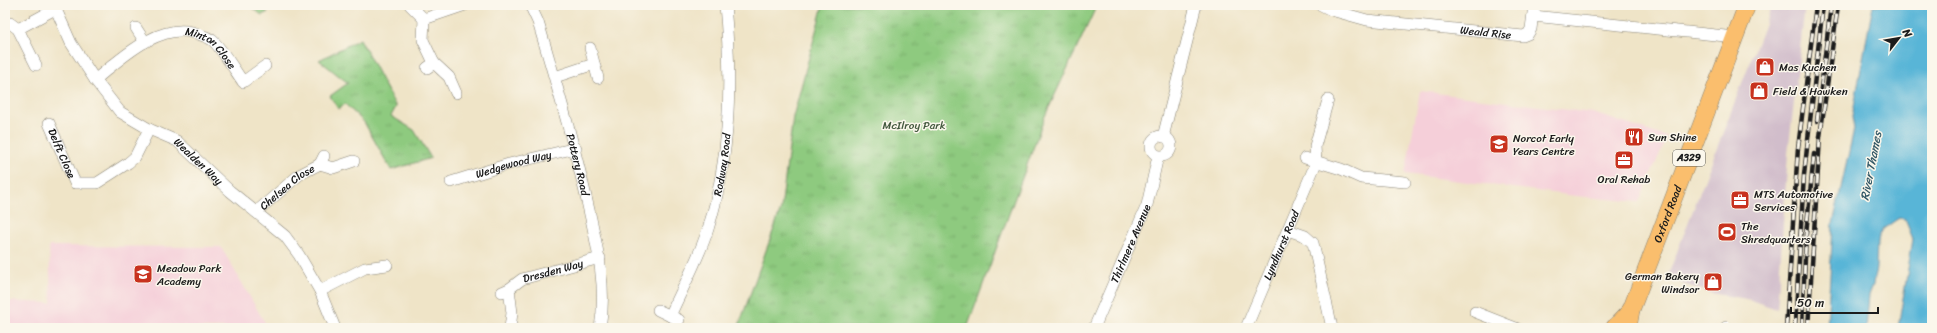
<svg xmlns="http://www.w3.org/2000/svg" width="1937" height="333" font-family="Sriracha,sans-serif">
	<defs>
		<pattern id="park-tufts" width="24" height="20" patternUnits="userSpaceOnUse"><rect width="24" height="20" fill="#8eca7f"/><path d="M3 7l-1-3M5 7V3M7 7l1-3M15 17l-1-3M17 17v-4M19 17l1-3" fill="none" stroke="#7aad6d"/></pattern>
	</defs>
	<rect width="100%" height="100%" fill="#fbf7ec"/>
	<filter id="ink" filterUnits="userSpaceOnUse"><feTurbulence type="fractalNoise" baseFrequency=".025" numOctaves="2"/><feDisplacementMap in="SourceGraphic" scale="8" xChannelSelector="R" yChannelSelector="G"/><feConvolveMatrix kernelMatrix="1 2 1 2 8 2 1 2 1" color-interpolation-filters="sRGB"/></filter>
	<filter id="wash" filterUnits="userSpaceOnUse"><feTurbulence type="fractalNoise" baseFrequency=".012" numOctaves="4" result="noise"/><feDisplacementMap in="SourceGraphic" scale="16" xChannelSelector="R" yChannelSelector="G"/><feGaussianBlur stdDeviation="0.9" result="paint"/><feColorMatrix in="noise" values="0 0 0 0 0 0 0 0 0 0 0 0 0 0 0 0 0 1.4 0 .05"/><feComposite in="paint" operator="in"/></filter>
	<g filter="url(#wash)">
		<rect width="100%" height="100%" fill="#efe4c7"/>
		<g fill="#f5cfd9">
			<path d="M1420,91L1593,113L1667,137L1639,202L1576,196L1405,174Z"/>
			<path d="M49,246L221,247L268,328H5V301L51,303Z"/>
		</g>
		<path fill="#d1bdcb" d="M1772,5H1805L1788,154L1777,309L1747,299L1710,293L1667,278Z"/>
		<g fill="url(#park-tufts)" stroke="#55734e">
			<path d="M248,5H261L268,12L262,15Z"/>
			<path d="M823,5H1097L1045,116L967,328H738L781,209L793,117Z"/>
			<path d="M360,39L396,107L391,116L414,130L431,158L391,170L364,122L345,104L338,109L330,96L348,83L319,60Z"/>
		</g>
		<path fill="#59b5d7" stroke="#3a687a" d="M1873,5H1932V328H1898L1913,239L1905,219L1899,218L1883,229L1877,241L1876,267L1873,285L1869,295L1866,328H1827L1833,224L1854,129L1852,117Z"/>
	</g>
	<g filter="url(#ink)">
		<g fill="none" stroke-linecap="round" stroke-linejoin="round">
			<defs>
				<g id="minor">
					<path id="s1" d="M54,5L71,43L95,80L120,112L149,129L177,141L230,191L285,236L299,255L320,291L335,328"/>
					<path d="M410,5L424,19"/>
					<path id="s2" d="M530,5L538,22C557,85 575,146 589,210C598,249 607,289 600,328"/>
					<path id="s3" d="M1321,5L1331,10L1367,20L1523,36L1528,34L1531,29L1534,5"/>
					<path d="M1533,16L1735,37"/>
					<path d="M5,25L10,23L18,29L36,65"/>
					<path d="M136,28L145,42"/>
					<path d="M18,29L55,9"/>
					<path d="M590,48L598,78"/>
					<path d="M434,63L423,40L424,19L465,5"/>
					<path d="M427,68L434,63L449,77L456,93"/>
					<path d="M555,77L594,64"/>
					<path id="s4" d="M95,80C122,57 164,18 201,35C204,36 209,38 212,40C220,46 236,72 243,82L265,66"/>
					<path id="s5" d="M49,123L75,183H97L128,163L135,157L149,129"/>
					<circle cx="1161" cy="146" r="10"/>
					<path d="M1163,137L1196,5"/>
					<path d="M324,156L320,164L333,168L354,161"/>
					<path d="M1305,158L1341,169L1361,178L1405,182"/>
					<path id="s6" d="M451,182L509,164L576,148"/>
					<path id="s7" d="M256,212L299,175L320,164"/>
					<path d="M1288,230L1305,236L1313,243L1332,328"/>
					<path d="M509,289L512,313L510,328"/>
					<path d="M320,291L365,268L387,265"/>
					<path id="s8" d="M502,292L509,289L522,279L600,258"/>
					<path d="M658,310L679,320"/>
					<path d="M1475,312L1516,328"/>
					<path id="s9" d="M670,316C683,287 699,258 708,229C731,156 732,80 725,5"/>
					<path id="s10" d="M1094,328L1147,205L1158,156"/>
					<path id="s11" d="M1246,328L1316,163L1315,146L1328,100"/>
					<path d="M1726,328V327"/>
				</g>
				<g id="primary">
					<path d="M1614,328L1631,310"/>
					<path id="s12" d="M1628,328L1631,310L1747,5"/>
				</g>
			</defs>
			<use href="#minor" stroke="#868072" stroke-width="12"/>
			<use href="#primary" stroke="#868072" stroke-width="18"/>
			<use href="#minor" stroke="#fff" stroke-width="11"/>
			<use href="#primary" stroke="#fabe6d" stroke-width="17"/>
			<defs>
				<g id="rail">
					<path d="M1817,121L1831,5"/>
					<path d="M1786,328L1798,148L1816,5"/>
					<path d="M1795,328L1804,175L1823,5"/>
					<path d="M1802,328L1806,234L1814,154"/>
					<path d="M1808,328L1820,137L1838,5"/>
				</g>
			</defs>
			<use href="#rail" stroke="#1c1c1c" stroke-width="4.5"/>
			<use href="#rail" stroke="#fbf7ec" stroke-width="3" stroke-dasharray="9" stroke-linecap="butt"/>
		</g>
	</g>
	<defs>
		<symbol id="shop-square" viewBox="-11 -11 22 22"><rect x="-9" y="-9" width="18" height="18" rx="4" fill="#c8321e" stroke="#fbf7ec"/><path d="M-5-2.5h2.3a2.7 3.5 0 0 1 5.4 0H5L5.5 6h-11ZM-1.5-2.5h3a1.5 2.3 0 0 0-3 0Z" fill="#fff"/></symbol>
		<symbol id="restaurant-square" viewBox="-11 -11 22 22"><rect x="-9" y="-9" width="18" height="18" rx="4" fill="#c8321e" stroke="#fbf7ec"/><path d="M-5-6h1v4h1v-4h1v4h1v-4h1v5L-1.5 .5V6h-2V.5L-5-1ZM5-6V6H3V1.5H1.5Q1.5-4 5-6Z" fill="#fff"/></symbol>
		<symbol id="school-square" viewBox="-11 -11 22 22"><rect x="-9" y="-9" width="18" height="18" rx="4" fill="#c8321e" stroke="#fbf7ec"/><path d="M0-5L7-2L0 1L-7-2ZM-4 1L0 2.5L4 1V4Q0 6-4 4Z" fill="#fff"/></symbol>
		<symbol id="office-square" viewBox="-11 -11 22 22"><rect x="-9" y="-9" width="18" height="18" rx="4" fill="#c8321e" stroke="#fbf7ec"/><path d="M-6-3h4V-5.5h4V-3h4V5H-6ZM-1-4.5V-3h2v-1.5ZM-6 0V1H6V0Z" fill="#fff"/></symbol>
		<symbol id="stadium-square" viewBox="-11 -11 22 22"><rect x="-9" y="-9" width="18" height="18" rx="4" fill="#c8321e" stroke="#fbf7ec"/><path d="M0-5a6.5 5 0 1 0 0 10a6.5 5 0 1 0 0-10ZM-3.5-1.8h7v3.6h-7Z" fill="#fff"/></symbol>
	</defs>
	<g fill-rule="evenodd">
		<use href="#shop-square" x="1754" y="56" width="22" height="22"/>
		<use href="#shop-square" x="1748" y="80" width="22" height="22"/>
		<use href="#restaurant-square" x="1623" y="126" width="22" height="22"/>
		<use href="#school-square" x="1488" y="133" width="22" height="22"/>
		<use href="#office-square" x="1613" y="149" width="22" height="22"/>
		<use href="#office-square" x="1729" y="189" width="22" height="22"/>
		<use href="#stadium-square" x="1716" y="221" width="22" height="22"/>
		<use href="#school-square" x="132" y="263" width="22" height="22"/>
		<use href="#shop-square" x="1702" y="271" width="22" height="22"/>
	</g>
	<g text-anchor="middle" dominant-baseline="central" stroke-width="3" stroke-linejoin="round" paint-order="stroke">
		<rect fill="#fbf7ec" stroke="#5f5e5a" stroke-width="1" x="1673" y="150" width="32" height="16" rx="3"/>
		<g font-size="10" font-weight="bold" fill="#1c1c1c">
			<text x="1689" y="158">A329</text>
		</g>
		<g font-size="11" fill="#1c1c1c" stroke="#fbf7ec">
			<text stroke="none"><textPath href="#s3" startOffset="168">Weald Rise</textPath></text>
			<text stroke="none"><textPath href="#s4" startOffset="137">Minton Close</textPath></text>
			<text stroke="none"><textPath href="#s5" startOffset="33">Delft Close</textPath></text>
			<text stroke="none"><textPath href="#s1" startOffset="220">Wealden Way</textPath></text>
			<text stroke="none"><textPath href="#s6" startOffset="65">Wedgewood Way</textPath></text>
			<text stroke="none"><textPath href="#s2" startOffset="167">Pottery Road</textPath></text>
			<text stroke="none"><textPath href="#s9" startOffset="161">Rodway Road</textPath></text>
			<text stroke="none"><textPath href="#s7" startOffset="40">Chelsea Close</textPath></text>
			<text stroke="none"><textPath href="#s12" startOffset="121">Oxford Road</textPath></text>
			<text stroke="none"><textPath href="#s10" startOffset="92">Thirlmere Avenue</textPath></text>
			<text stroke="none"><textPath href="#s11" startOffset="90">Lyndhurst Road</textPath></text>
			<text stroke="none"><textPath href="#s8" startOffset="56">Dresden Way</textPath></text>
		</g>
		<g font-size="11" fill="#1c1c1c" stroke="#fbf7ec" text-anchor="start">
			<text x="1779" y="67">Mas Kuchen</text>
			<text x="1773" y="91">Field &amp; Hawken</text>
			<text x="1648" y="137">Sun Shine</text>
			<text x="1513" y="138">Norcot Early<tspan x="1513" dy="13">Years Centre</tspan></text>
			<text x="1624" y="179" text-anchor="middle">Oral Rehab</text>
			<text x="1754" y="194">MTS Automotive<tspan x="1754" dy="13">Services</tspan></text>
			<text x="1741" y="226">The<tspan x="1741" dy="13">Shredquarters</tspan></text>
			<text x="157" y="268">Meadow Park<tspan x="157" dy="13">Academy</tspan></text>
			<text x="1699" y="276" text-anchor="end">German Bakery<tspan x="1699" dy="13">Windsor</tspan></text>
		</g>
		<g font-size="11" fill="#44593f" stroke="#fbf7ec">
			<text x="914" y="125">McIlroy Park</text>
		</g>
		<g font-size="12" font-style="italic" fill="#345967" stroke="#fbf7ec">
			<text transform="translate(1871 166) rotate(-79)">River Thames</text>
		</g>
	</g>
	<rect width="1937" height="333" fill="none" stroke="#fbf7ec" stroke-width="20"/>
	<g transform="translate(1899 38) rotate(59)" stroke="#fbf7ec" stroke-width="3" paint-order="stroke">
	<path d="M0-3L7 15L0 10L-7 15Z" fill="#1c1c1c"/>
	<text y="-6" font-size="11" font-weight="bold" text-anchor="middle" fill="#1c1c1c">N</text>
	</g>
	<path d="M1791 307v6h87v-6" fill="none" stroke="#1c1c1c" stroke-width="2"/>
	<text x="1797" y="307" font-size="12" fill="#1c1c1c" stroke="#fbf7ec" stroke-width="3" paint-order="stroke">50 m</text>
</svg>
